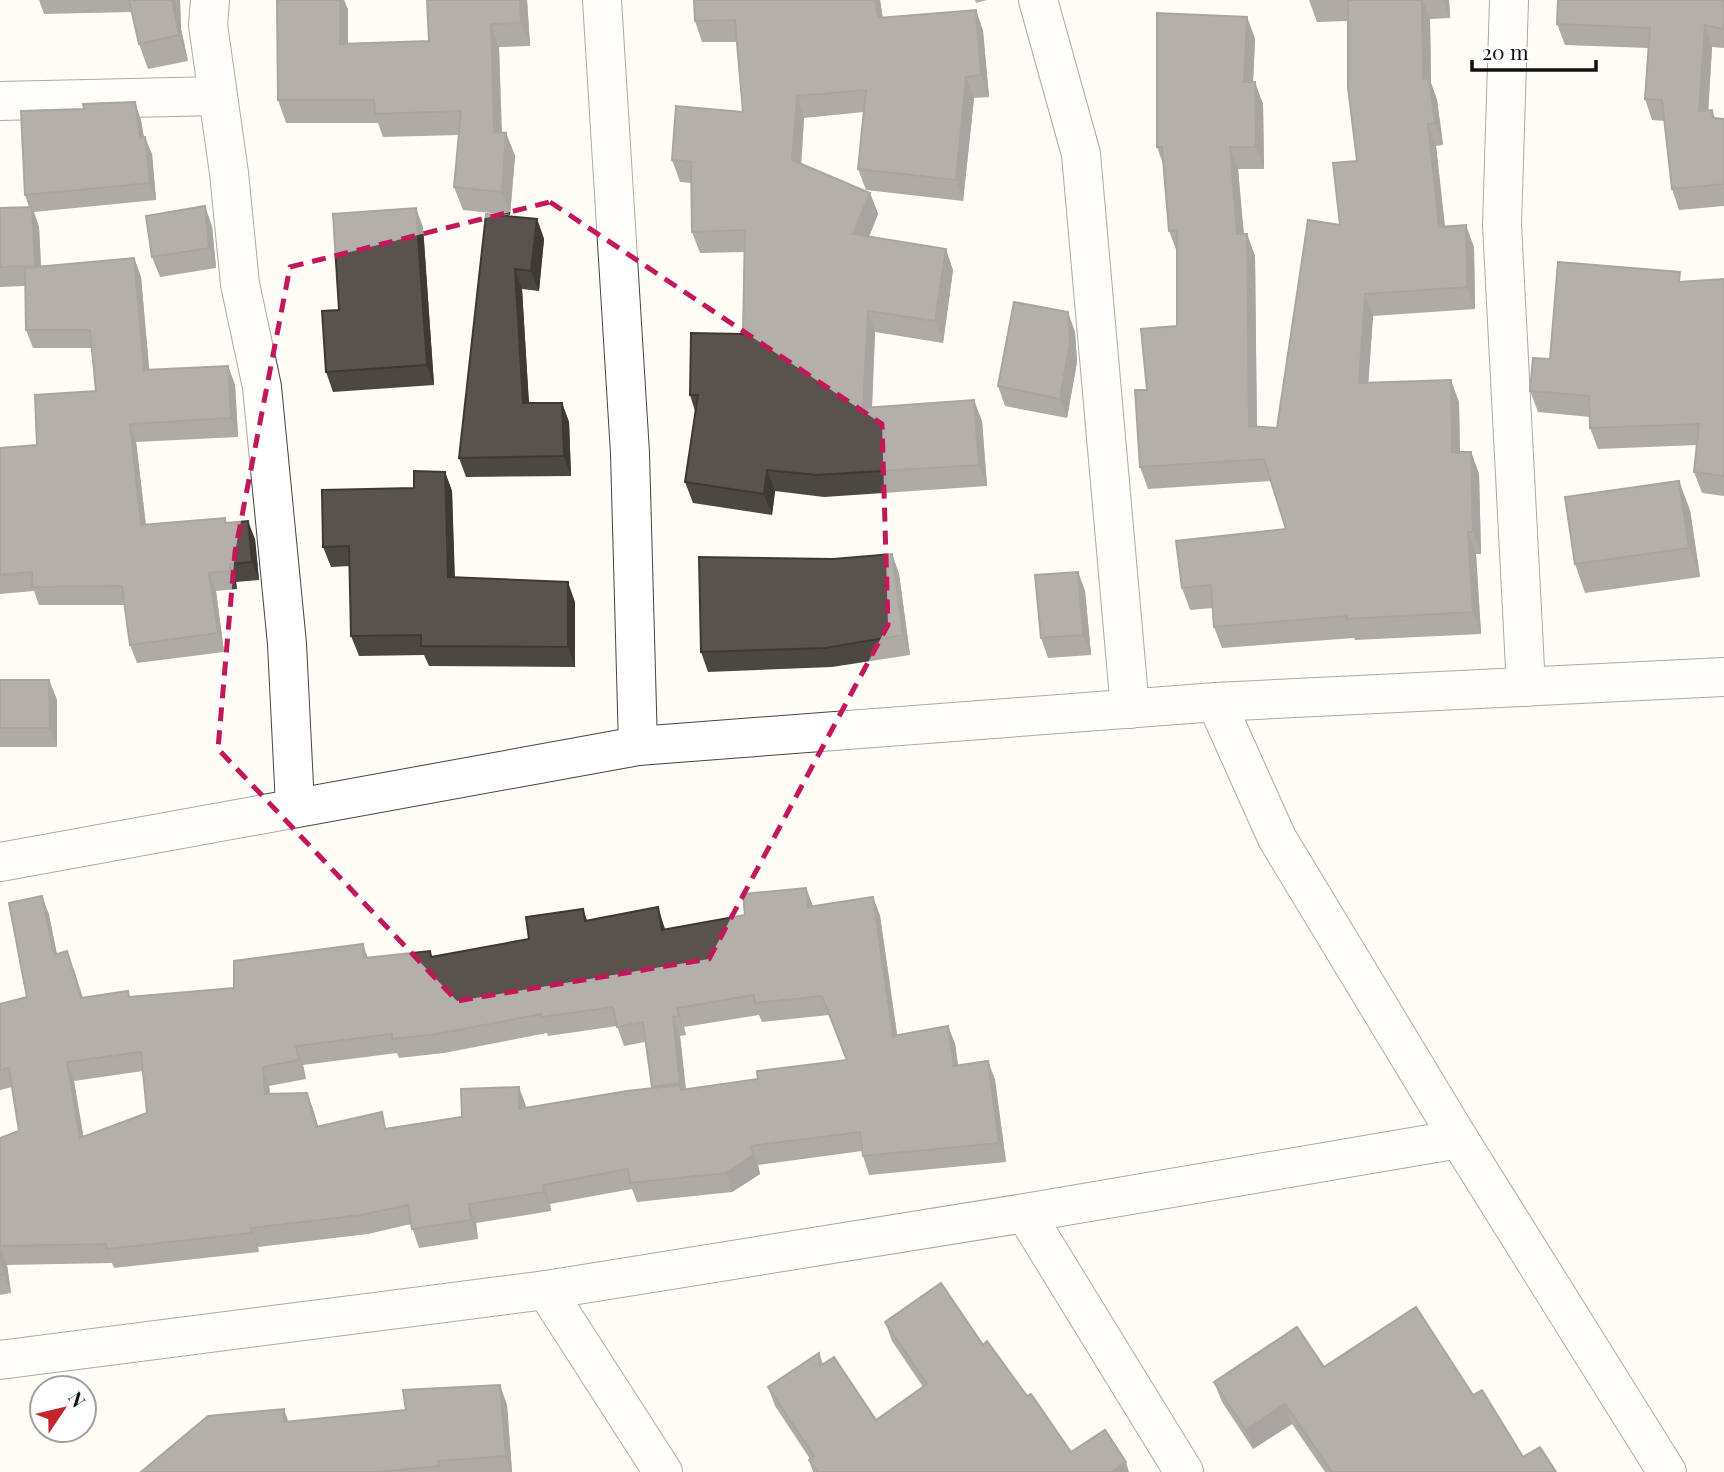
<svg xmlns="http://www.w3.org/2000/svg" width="1724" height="1472" font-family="'Playfair Display',serif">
	<rect width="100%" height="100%" fill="#fffdf5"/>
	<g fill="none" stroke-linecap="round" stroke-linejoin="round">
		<defs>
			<g id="minor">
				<path d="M210,0L208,25L229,173L240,284L262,387L287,644L295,806"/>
				<path d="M602,0L630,453L638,746"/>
				<path d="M1038,0L1081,154L1130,709"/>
				<path d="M1509,0L1502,225L1526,687"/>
				<path d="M0,101L217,96"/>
				<path d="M1216,702L1277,838L1459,1139L1667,1472"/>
				<path d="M0,862L638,746L1216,702L1724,677"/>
				<path d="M1025,1213L1184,1472"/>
				<path d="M546,1290L663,1472"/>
				<path d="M0,1360L546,1290L1025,1213L1459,1139"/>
			</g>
		</defs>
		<use href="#minor" stroke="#444" stroke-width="40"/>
		<use href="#minor" stroke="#fff" stroke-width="38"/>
	</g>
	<g fill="#4d4742" fill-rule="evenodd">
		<path d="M39,0H180L181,29L188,61L148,69L139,44L132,12L44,14Z"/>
		<path d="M277,0H344L348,10V44L429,41L427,0H527L530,46L499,47L502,132L506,133L515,156L510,215L463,210L454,187L459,135L383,137L378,123H286L278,100Z"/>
		<path d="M694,0H880L883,18L976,10L983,31L989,97L974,98L963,201L866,190L858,169L864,112L804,118L801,164L870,193L878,214L869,237L953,270L943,343L875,332L872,407L982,421L987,486L824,497L775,491L772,515L693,503L685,482L695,411L690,395L743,334L744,252L700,253L692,232L691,183L680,182L672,160L743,112L737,42H702L695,21Z"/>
		<path d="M975,0H987L976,3Z"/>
		<path d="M1309,0H1449L1450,18L1430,19L1431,83L1437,100L1443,145L1436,146L1445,226L1474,247L1475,309L1373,316L1368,382L1459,402L1460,452H1471L1479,474L1481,554H1476L1481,634L1355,640L1354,638L1222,648L1214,627L1213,608L1190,610L1182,588L1286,529L1271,481L1148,489L1140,467L1147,390L1177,326V252L1169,231L1163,164L1157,147L1247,17L1255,39L1253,82L1263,104L1264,169H1238L1244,234H1247L1255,256L1257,427L1277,428L1340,225L1357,161L1348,21L1317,22Z"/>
		<path d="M1724,0V48L1712,47L1708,110H1712L1715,118L1724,119V206L1679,210L1672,189L1665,121L1652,120L1645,99L1648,48L1565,45L1557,24Z"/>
		<path d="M141,120L144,137L152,154L156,200L34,212L39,227L41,267L134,258L141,277L149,370L228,366L235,385L238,437L136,442L146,525L225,518L227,523L255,539L259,580L236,582L237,589L216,591L224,652L137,663L130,645L125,605H39L34,591L0,594V448L37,445L96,391L92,348H33L26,330L25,286L0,287V208L29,207L25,195Z"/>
		<path d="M486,214L537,219L544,239L539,291L522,289L529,403H562L569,422L571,476L466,477L459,458Z"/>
		<path d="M212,226L216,268L160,277L152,257Z"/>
		<path d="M423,227L434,385L333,392L326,372Z"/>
		<path d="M1724,279V496L1702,493L1694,472L1697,445L1598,449L1590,428V417L1538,412L1530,391L1550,359L1684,281Z"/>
		<path d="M1075,332L1077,362L1067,418L1005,406L998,386Z"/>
		<path d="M445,472L452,491L455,578L575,602V667L429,666L424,655L359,656L351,636L350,566L331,567L323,547L414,488Z"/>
		<path d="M1690,510L1700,577L1585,593L1575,564Z"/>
		<path d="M892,554L899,574L910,655L832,667L708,672L701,652L833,559Z"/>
		<path d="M1078,572L1085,591L1091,655L1048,658L1041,638Z"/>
		<path d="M0,680H49L57,700V747H0Z"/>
		<path d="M806,888L813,906L873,897L880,916L897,1035L948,1026L955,1044L958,1065L988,1061L995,1080L1006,1162L869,1175L863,1156L862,1151L758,1165L760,1174L732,1192L637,1202L632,1189L550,1204L551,1211L476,1223L478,1239L419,1248L411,1224L368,1234L258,1247L259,1252L114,1268L112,1263L7,1265L11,1293L0,1295V1138L19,1131L12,1087L0,1090V1004L27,997L42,896L49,915L57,955L74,970L83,998L130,997L234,988L363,944L368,958L430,951L432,957L529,939L583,909L587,920L664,926L665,929L745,915ZM759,1015L762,1022L829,1015L846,1060L758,1079L686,1089L680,1036L686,1035L684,1027ZM617,1026L624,1046L645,1042L652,1088L526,1108V1106L388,1128L318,1126L314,1112L307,1093H270L269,1086L306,1079L303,1065L397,1053L399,1058L444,1053L547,1033L548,1036ZM143,1071L147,1113L83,1137L74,1081Z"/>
		<path d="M885,1322L983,1345L1027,1396L1071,1452L1129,1472H813L809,1460L810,1459L775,1406L768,1387L819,1353L823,1364L876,1420L923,1387L892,1341Z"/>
		<path d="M1324,1367L1473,1395L1523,1457L1556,1472H1325L1292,1424L1253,1449L1222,1402L1214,1382Z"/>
		<path d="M507,1405L512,1472H141L288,1421Z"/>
	</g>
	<g fill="#3f3936">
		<path d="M172,0H180L181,29L188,61L179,35Z"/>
		<path d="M340,0H344L348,10V67L340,44Z"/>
		<path d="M520,0H527L530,46L521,23Z"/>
		<path d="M875,0H880L885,39L878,18Z"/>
		<path d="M1422,0H1423L1430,19L1431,83L1437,100L1443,145L1435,123L1423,79Z"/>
		<path d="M1443,0H1449L1450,18Z"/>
		<path d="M976,10L983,31L989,97L981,75Z"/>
		<path d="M1247,17L1255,39L1252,104L1244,82Z"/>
		<path d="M491,24L499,47L502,155L494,132Z"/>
		<path d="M1705,25L1712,47L1707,132L1699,111Z"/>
		<path d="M966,77L974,98L963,201L956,180Z"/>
		<path d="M1255,82L1263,104L1264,169L1256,147Z"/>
		<path d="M797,96L804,118L800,181L792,160Z"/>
		<path d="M135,102L141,120L146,155L140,138Z"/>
		<path d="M1428,124L1436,146L1447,248L1439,227Z"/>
		<path d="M506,133L515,156L510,215L502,192Z"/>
		<path d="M145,137L152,154L156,200L150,183Z"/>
		<path d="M1230,147L1238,169L1245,256L1237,234Z"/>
		<path d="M870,193L878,214L861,256L853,234Z"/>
		<path d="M205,206L212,226L216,268L209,248Z"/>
		<path d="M32,207L39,227L42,285L35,266Z"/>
		<path d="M416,208L423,227L434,385L427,365Z"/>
		<path d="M537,219L544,239L539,291L531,271Z"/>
		<path d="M1466,225L1474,247L1475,309L1467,287Z"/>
		<path d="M1247,234L1255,256L1257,448L1249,426Z"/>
		<path d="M946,249L953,270L943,343L935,321Z"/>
		<path d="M134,258L141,277L151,389L144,370Z"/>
		<path d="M515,269L522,289L530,423L523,403Z"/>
		<path d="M1365,294L1373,316L1367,404L1359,383Z"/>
		<path d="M868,311L875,332L871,429L863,408Z"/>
		<path d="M1068,312L1075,332L1077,362L1067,418L1060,399Z"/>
		<path d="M228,366L235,385L238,437L231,418Z"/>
		<path d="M1451,380L1459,402L1460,474L1452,452Z"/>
		<path d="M974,400L982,421L987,486L979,465Z"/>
		<path d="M562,403L569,422L571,476L564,456Z"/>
		<path d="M130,424L136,442L148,544L141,525Z"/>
		<path d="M1471,452L1479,474L1481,554L1473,532Z"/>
		<path d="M767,470L775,491L772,515L764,494Z"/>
		<path d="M445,472L452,491L455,597L448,577Z"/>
		<path d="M1679,481L1690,510L1700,577L1689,548Z"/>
		<path d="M248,521L255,539L259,580L252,562Z"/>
		<path d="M1468,532L1476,554L1481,634L1473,612Z"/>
		<path d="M892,554L899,574L910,655L903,635Z"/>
		<path d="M230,564L236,582L237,589L230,571Z"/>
		<path d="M1078,572L1085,591L1091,655L1083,635Z"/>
		<path d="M209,573L216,591L224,652L218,633Z"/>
		<path d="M568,582L575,602V667L568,647Z"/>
		<path d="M49,680L57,700V747L50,728Z"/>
		<path d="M806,888L813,907H808Z"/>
		<path d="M42,896L49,915L61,974L54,955Z"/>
		<path d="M873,897L880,916L900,1055L893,1036Z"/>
		<path d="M658,907L664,926L669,949L662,930Z"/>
		<path d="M67,951L74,970L88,1017L81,998Z"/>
		<path d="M677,1008L684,1027L686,1035L679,1016Z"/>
		<path d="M673,1017L680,1036L687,1102L680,1083Z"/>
		<path d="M948,1026L955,1044L961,1085L954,1066Z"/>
		<path d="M296,1046L303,1065L306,1079L299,1060Z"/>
		<path d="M988,1061L995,1080L1006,1162L999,1143Z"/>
		<path d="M67,1062L74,1081L87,1157L80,1138Z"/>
		<path d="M263,1067L269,1086L272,1113L265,1094Z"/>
		<path d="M519,1087L526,1106V1128L519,1109Z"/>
		<path d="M307,1093L314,1112L323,1146L316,1127Z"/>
		<path d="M751,1146L758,1165L760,1174L732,1192L726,1173Z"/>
		<path d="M543,1185L550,1204L551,1211L544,1192Z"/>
		<path d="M469,1204L476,1223L478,1239L471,1220Z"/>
		<path d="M251,1228L258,1247L259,1252L252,1233Z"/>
		<path d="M0,1247L7,1265L11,1293L4,1274Z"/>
		<path d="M500,1385L507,1405L512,1472H511L506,1456Z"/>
		<path d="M1285,1404L1292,1424L1253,1449L1246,1430Z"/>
		<path d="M284,1409L291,1429L284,1422Z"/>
		<path d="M1126,1462L1129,1472H1111Z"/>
	</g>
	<g fill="#5a524d" stroke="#3f3936" stroke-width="2" fill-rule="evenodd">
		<path d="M129,0H172L179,35L139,44Z"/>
		<path d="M277,0H340V44L429,41L427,0H520L521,23L491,24L494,132L506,133L502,192L454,187L461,111L375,114L374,100H278Z"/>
		<path d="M694,0H875L878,18L976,10L981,75L966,77L956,180L858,169L866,90L797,96L792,160L870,193L853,234L946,249L935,321L868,311L863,408L974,400L979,465L817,475L767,470L764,494L685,482L698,395H690L691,333L743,334L745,230L692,232L691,162L672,160L676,106L743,112L735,20L695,21Z"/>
		<path d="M1348,0H1422L1423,79L1429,78L1435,123L1428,124L1439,227L1466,225L1467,287L1365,294L1359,383L1451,380L1452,452H1471L1473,532H1468L1473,612L1347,619V616L1214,627L1211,585L1182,588L1176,541L1286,529L1264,459L1140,467L1135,390H1147L1141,329L1177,326V230L1169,231L1162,147H1157V13L1247,17L1244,82H1255L1256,147H1230L1237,234H1247L1249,426L1277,428L1308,220L1340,225L1333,163L1357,161L1348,87Z"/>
		<path d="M1558,0H1724V29L1705,25L1699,111L1712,110L1713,118L1724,119V184L1672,189L1662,100L1645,99L1650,28L1557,24Z"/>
		<path d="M135,102L140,138L145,137L150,183L25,195L21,111L84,109L83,104Z"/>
		<path d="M205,206L209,248L152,257L146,216Z"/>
		<path d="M32,207L35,266L0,267V208Z"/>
		<path d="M416,208L427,365L326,372L322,311L339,310L333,214Z"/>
		<path d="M486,214L537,219L531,271L515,269L523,403H562L564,456L459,458Z"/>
		<path d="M134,258L144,370L228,366L231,418L130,424L141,525L225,518V523L248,521L252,562L230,564V571L209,573L218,633L130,645L122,586L32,587V572L0,575V448L37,445L35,395L96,391L90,330H26L25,268Z"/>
		<path d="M1558,262L1680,272L1679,282L1724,279V476L1694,472L1699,424L1590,428L1589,396L1530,391L1533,358L1550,359Z"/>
		<path d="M1014,302L1068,312L1070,342L1060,399L998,386Z"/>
		<path d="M414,471L445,472L448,577L568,582V647L421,646V635L351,636L349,546L323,547L322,490L414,488Z"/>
		<path d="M1679,481L1689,548L1575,564L1565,497Z"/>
		<path d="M892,554L903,635L825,648L701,652L699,557L833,559Z"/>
		<path d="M1078,572L1083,635L1041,638L1035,575Z"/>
		<path d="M0,680H49L50,728H0Z"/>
		<path d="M806,888L808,907L873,897L893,1036L948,1026L954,1066L988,1061L999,1143L863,1156L860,1132L751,1146L753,1155L726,1173L630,1183L628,1169L543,1185L544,1192L469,1204L471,1220L412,1229L408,1205L361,1215L251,1228L252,1233L107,1249L106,1244L0,1246V1138L19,1131L9,1068L0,1070V1004L27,997L9,903L42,896L54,955L67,951L81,998L128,991L129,997L234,988V961L363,944L364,958L430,951L431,957L529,939L526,917L583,909L585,921L658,907L662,930L745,915L743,894ZM754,995L755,1003L822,996L847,1060L757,1071L758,1079L681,1090L680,1085L627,1091L519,1109V1087L461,1089L462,1117L385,1129L382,1112L316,1127L307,1093L265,1094L263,1067L299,1060L296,1046L392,1034V1039L437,1034L541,1014V1017L613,1007L617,1027L643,1022L652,1087L680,1083L673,1017L679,1016L677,1008ZM141,1052L147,1113L80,1138L67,1062Z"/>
		<path d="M0,1248L4,1274L0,1275Z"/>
		<path d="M941,1283L983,1345L987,1341L1027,1396L1031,1394L1071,1452L1105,1430L1126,1462L1111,1472H818L809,1460L814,1456L768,1387L819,1353L820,1366L834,1357L876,1420L927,1384L885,1322Z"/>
		<path d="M1416,1307L1473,1395L1482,1390L1523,1457L1540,1447L1556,1472H1332L1285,1404L1246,1430L1214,1382L1297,1327L1324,1367Z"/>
		<path d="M500,1385L506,1456L438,1461L439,1466L377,1472H141L208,1416L284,1409V1422L406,1410L403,1390Z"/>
	</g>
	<path d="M0 0H1724V1472H0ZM550,202L882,424L888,625L709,959L457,1001L218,749L235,552L290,267Z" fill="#fffdf5" fill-opacity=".55" fill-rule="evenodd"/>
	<path fill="none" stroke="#c2185b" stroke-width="5" stroke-dasharray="14 9" stroke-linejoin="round" d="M550,202L882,424L888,625L709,959L457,1001L218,749L235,552L290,267Z"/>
	<g transform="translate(63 1409) rotate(55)"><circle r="33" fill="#ffffff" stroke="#a0a0a0" stroke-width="2"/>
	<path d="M0-5L12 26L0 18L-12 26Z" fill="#c4262e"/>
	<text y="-10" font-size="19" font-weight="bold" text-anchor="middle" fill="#111111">N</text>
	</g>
	<path d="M1472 60v10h124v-10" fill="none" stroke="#111111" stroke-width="3.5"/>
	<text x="1482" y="60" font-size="21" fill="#111111" stroke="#ffffff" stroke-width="5" paint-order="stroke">20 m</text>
</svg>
